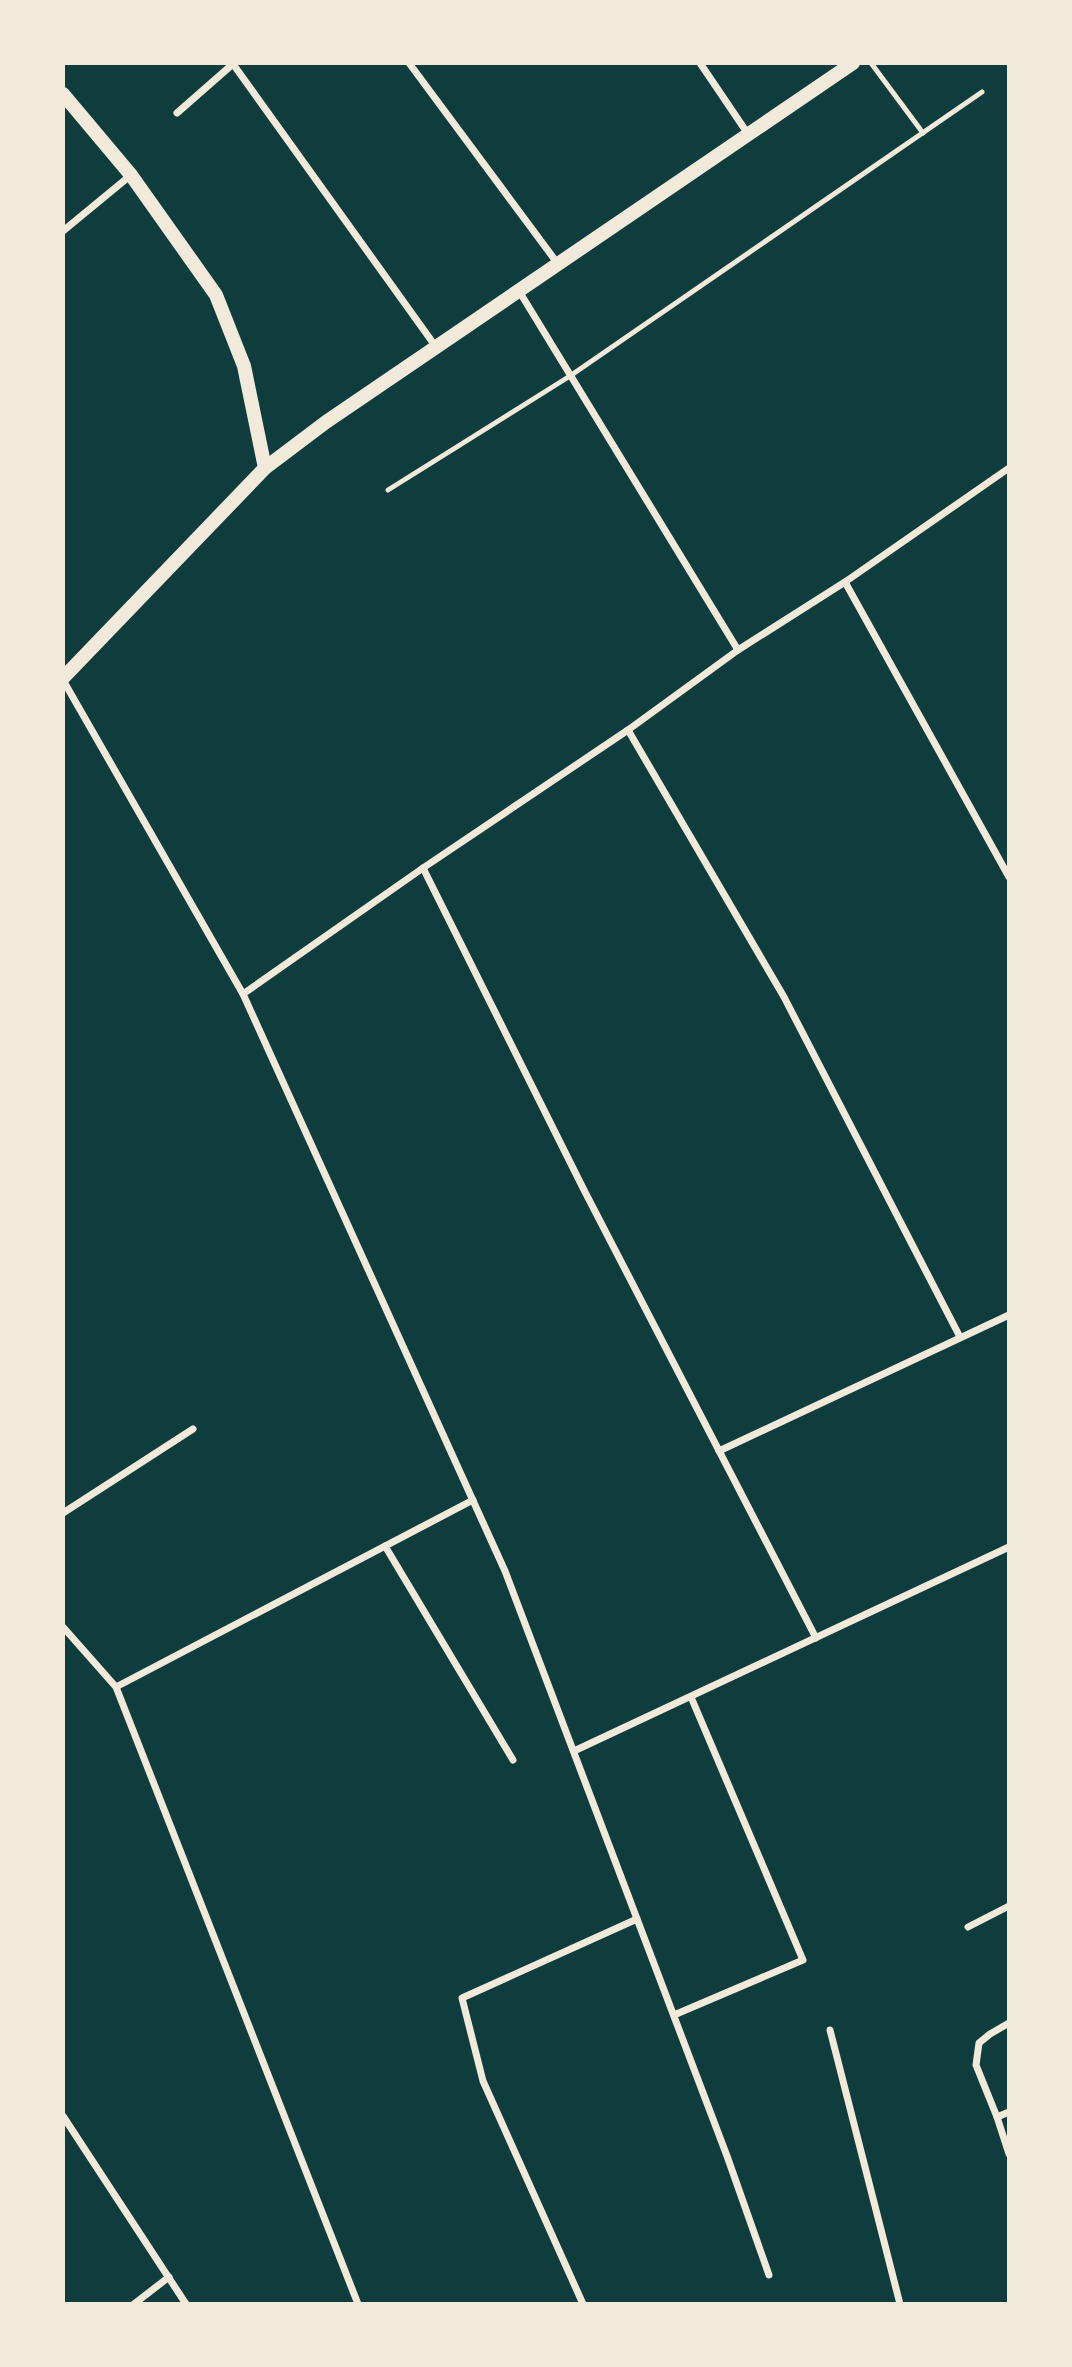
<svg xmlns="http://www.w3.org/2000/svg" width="1072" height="2367" font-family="'Varela Round',sans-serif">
	<rect width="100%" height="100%" fill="#0f3d3e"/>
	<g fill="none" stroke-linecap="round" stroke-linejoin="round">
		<g stroke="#f1e9da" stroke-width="5">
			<path d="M871,63L923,133"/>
			<path d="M388,490L570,376L982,92"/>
		</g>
		<g stroke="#f1e9da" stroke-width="7">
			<path d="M409,63L558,264"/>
			<path d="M700,63L748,134"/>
			<path d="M233,64L436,347"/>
			<path d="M177,113L234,63"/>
			<path d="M63,231L131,175"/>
			<path d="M519,291L738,650"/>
			<path d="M845,582L1009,877"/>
			<path d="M63,680L243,994L505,1571L727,2156L769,2275"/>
			<path d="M628,730L784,997L960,1337"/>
			<path d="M423,868L584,1190L816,1638"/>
			<path d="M243,994L423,868L628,730L738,650L845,582L1009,468"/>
			<path d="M719,1451L1009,1315"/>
			<path d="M63,1513L193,1429"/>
			<path d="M385,1546L513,1760"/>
			<path d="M63,1627L116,1687L358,2304"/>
			<path d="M116,1687L473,1500"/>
			<path d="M574,1751L1009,1547"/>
			<path d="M968,1927L1009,1906"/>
			<path d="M674,2015L803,1960L691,1697"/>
			<path d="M1009,2023L990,2034L979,2043L976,2065L997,2117L1009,2154"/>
			<path d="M830,2030L900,2304"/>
			<path d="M63,2116L186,2304"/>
			<path d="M997,2117L1009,2112"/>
			<path d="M134,2304L169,2277"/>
			<path d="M583,2304L483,2081L462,1998L637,1919"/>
		</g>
		<g stroke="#f1e9da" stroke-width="14">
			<path d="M63,94L131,175L216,295L244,366L265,468"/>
			<path d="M63,678L265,468L326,422L853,63"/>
		</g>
	</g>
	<rect width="1072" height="2367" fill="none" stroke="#f1e9da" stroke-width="130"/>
</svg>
